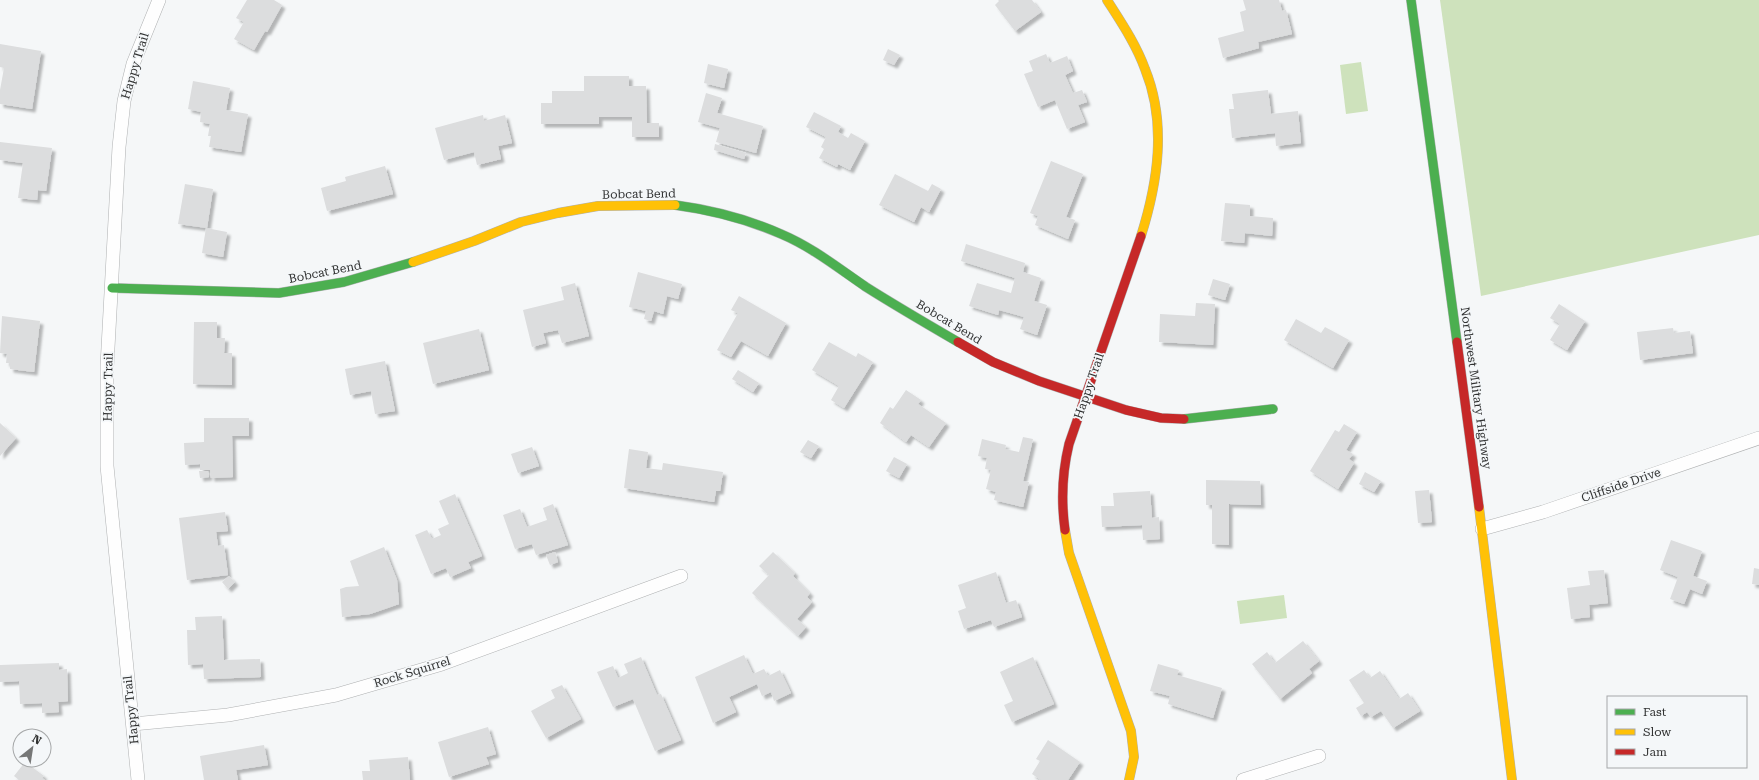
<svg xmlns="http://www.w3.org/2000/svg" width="1759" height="780" font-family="'Roboto Serif',serif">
	<defs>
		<filter id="shadow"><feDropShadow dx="3.5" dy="3.5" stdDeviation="1" flood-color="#0004"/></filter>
	</defs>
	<rect width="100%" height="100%" fill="#f5f7f8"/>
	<g fill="#cee2bc">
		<path d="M1440,0H1759V235L1481,296Z"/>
		<path d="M1361,62L1368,111L1346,114L1340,65Z"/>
		<path d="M1284,595L1287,618L1240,624L1237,601Z"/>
	</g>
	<g fill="#dcddde" filter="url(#shadow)">
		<path d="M247,0H274L282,5L267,32L265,31L254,50L234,39L244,22L236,18Z"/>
		<path d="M998,0H1032L1041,12L1015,31L995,5L999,1Z"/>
		<path d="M1243,0H1279L1282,11L1286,10L1292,34L1258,42L1259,48L1223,58L1218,38L1244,31L1240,12L1246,10Z"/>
		<path d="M0,44L41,51L32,109L0,104V90L4,68L0,67Z"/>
		<path d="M888,49L900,55L894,65L883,60Z"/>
		<path d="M1046,54L1050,63L1067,56L1073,71L1065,75L1073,93L1082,90L1087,102L1078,105L1085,122L1067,129L1055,100L1038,107L1024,74L1033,71L1029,61Z"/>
		<path d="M708,64L728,69L724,88L704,83Z"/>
		<path d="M584,76H629V86H646L647,123H659V137H632V117H599V124H541V103H552V91H584Z"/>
		<path d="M193,81L230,88L226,110L248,114L241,152L209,147L211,136H208L210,124L200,122L201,112L188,109Z"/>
		<path d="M1268,90L1271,114L1298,111L1301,143L1276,146L1275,133L1232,138L1229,109H1234L1232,94Z"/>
		<path d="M706,93L722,98L717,113L763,126L756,153L716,142L720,128L698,122Z"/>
		<path d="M814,112L841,126L838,132L848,138L851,133L865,141L850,170L838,164L837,167L819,158L824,149L821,147L826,137L806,127Z"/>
		<path d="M483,115L484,121L505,115L512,143L498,146L501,159L477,165L474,152L444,160L435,128Z"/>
		<path d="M0,142L52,148L46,191L38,190L37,200L18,198L23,163L0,160Z"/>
		<path d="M715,144L746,153L744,159L714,150Z"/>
		<path d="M1051,161L1083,174L1066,217L1075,220L1068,239L1035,225L1038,216L1030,213Z"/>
		<path d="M385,166L393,194L327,211L321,188L346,181L345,177Z"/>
		<path d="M895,174L928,191L932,184L941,189L929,212L921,207L914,222L879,205Z"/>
		<path d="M185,184L213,189L207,228L178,224Z"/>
		<path d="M1225,203L1250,205V216L1273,218L1272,236L1245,233L1244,243L1221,241Z"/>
		<path d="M206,228L227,232L223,257L202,253Z"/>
		<path d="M966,244L1025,263L1023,272L1041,278L1034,301L1047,305L1037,335L1020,329L1024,317L999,310L998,315L969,306L977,283L1011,293L1015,278L961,261Z"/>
		<path d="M638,272L682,284L678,299L667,296L663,314L654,311L651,321L644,319L646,311L629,307Z"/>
		<path d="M1213,279L1230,284L1225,300L1208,295Z"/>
		<path d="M575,283L589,336L562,343L558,330L543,333L546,343L532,347L523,310L564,300L561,287Z"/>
		<path d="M739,296L786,323L768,356L741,341L731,357L717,350L738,313L731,310Z"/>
		<path d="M1196,303L1215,304L1213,345L1159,342L1160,314L1195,316Z"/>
		<path d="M1559,304L1585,321L1567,350L1550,340L1560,324L1550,318Z"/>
		<path d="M2,316L40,321L34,372L10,369V363H6L7,354L0,353Z"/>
		<path d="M1296,319L1321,333L1325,327L1349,340L1333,368L1284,340Z"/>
		<path d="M194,322H217V338H225L224,353H232V385L193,384Z"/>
		<path d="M1673,328L1674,333L1690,331L1693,353L1640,360L1637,332Z"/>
		<path d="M479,329L489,370L433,384L423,343Z"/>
		<path d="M829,342L856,357L858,353L873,362L844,408L831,400L839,386L812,370Z"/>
		<path d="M385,361L395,411L375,414L371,391L350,395L345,369Z"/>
		<path d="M738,370L759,383L753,392L732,379Z"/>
		<path d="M906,390L921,400L918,404L946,423L929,447L911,435L906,442L880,423L890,407L893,409Z"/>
		<path d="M204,418H249V436H232L233,477L211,478L210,470H200V464L185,465L184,443L204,442Z"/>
		<path d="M0,423L16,438L0,456Z"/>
		<path d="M1344,424L1357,432L1346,450L1353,454L1349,459L1354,463L1338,489L1310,471L1335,430L1339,432Z"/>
		<path d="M1023,437L1033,439L1023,481L1029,482L1023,507L994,500L996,492L986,489L991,470L985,469L987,458L978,456L982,439L1006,445L1005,449L1019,452Z"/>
		<path d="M808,440L819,446L811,458L800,452Z"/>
		<path d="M532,447L539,466L518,473L511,454Z"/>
		<path d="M629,449L648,452L646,468L662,470L663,463L723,472L720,491H716L714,502L624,488Z"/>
		<path d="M894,457L907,464L899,478L886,471Z"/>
		<path d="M199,471H208L209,477L200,478Z"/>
		<path d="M1365,472L1381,481L1374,492L1359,484Z"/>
		<path d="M1206,480L1260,481L1261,505L1229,504V545L1212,544V505H1206Z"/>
		<path d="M1429,490L1432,522L1418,523L1415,491Z"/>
		<path d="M1150,491L1152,518L1159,517L1160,539L1143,540L1142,525L1102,527L1101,506H1114L1113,493Z"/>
		<path d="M455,494L482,556L468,562L471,568L450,577L446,568L431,574L415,535L427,530L432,539L441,535L438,529L449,524L439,501Z"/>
		<path d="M553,504L568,545L536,555L532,544L515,549L503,515L520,509L527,527L547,520L543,508Z"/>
		<path d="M225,512L228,531L216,532L218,546L224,545L228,575L187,580L179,518Z"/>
		<path d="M1671,540L1702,551L1693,576L1707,581L1702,594L1690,589L1684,604L1670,599L1678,577L1660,570Z"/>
		<path d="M384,547L397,580L399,604L370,614L342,617L340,589L346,587L359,586L350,561Z"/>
		<path d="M555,552L558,562L550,565L546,555Z"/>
		<path d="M773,552L795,573L793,576L810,593L807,597L812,602L797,619L806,627L798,636L752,593L769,575L759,566Z"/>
		<path d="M1754,568L1759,569V585L1752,584Z"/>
		<path d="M1604,570L1608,603L1589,605L1590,617L1571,619L1567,588L1590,585L1588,571Z"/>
		<path d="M996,572L1006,603L1016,600L1022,617L994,627L991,620L964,629L958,611L966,608L958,585Z"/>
		<path d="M229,576L235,582L228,589L222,582Z"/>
		<path d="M222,616L224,660L260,659L261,677L204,679L203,664L188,665L187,630H196L195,617Z"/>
		<path d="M1303,641L1319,661L1309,669L1312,673L1280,699L1252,664L1267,652L1275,663Z"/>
		<path d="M744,655L753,674L764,669L768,676L780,670L791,693L774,701L771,692L762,696L757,684L729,697L736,712L713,723L695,677Z"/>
		<path d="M641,657L657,695L661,694L681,740L655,751L633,699L613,707L597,672L613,666L618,678L628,673L624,664Z"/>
		<path d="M1033,657L1054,704L1012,722L1004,705L1013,701L1000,672Z"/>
		<path d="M59,663V670L67,669L68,701L58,702L59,712L42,713V703L20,704L19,681L0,682V665Z"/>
		<path d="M1158,664L1179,670L1177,675L1222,688L1213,718L1168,704L1170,696L1150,691Z"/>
		<path d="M1364,670L1370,678L1380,671L1399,699L1408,693L1420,711L1393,728L1381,711L1371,717L1367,712L1361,716L1356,708L1364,703L1349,680Z"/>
		<path d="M562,685L581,719L546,738L531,711L555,698L551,690Z"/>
		<path d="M488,727L496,754L486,757L489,764L449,777L438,742Z"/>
		<path d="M1048,740L1080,762L1068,780H1041L1032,774L1040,761L1036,759Z"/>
		<path d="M264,745L268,765L236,770L238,780H204L200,756Z"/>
		<path d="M408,757L410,780H363L362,771H370L369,760Z"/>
		<path d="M25,762L44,776L42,778L45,780H19L14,776Z"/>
	</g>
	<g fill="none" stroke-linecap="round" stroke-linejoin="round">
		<defs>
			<g id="street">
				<path d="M1482,529L1543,512L1759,438"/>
				<path d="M133,724L228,715L336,695L442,664L681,576"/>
				<path d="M138,780L107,466V366L119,147L124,101L133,64L159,0"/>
				<path d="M1243,780L1319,756"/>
			</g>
			<g id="fast">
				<path d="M1411,0L1457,342"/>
				<path d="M675,205C712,210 747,219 781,234C812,247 838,268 866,287C896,306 927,324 958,342"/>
				<path d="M112,288L279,293L344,282L413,262"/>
				<path d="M1184,419L1273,409"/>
			</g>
			<g id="slow">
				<path d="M1107,0C1121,22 1136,44 1145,69C1167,123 1158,182 1141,236"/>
				<path d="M413,262L474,241L521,222L558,213L598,206L675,205"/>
				<path d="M1479,507L1512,780"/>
				<path d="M1065,530L1069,553L1131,731L1134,757L1129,780"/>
			</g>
			<g id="jam">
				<path d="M958,342L993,362L1039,381L1126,410L1161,418L1184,419"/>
				<path d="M1457,342L1479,507"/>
				<path d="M1065,530C1061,501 1062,473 1069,444L1141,236"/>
			</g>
		</defs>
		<use href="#street" stroke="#afb1b2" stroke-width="14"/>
		<use href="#fast" stroke="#afb1b2" stroke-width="10"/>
		<use href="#slow" stroke="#afb1b2" stroke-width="10"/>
		<use href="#jam" stroke="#afb1b2" stroke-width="10"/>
		<use href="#street" stroke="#fefefe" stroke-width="13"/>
		<use href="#fast" stroke="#4caf50" stroke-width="9"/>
		<use href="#slow" stroke="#ffc107" stroke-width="9"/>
		<use href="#jam" stroke="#c62828" stroke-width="9"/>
	</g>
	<g text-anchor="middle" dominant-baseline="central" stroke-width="3.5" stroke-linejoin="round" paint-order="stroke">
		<g font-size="12" fill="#313232" stroke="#f4f7f9">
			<text transform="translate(135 66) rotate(-73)">Happy Trail</text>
			<text transform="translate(639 194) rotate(-1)">Bobcat Bend</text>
			<text transform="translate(325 272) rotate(-11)">Bobcat Bend</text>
			<text transform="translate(949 322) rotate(31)">Bobcat Bend</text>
			<text transform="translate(1089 386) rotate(-71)">Happy Trail</text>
			<text transform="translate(108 387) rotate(-89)">Happy Trail</text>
			<text transform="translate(1476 388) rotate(82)">Northwest Military Highway</text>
			<text transform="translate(1621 485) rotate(-19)">Cliffside Drive</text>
			<text transform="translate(412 672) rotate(-17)">Rock Squirrel</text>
			<text transform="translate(131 710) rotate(-96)">Happy Trail</text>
		</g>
	</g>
	<rect x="1607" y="696" width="140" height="72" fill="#f4f7f9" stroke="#a6a8a9"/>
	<rect x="1615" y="709" width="20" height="6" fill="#4caf50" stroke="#a6a8a9"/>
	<text x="1643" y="716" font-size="12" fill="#313232">Fast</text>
	<rect x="1615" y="729" width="20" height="6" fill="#ffc107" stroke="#a6a8a9"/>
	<text x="1643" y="736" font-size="12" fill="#313232">Slow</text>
	<rect x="1615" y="749" width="20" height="6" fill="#c62828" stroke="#a6a8a9"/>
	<text x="1643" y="756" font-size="12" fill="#313232">Jam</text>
	<g transform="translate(32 748) rotate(30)"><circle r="19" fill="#f4f7f9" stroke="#a6a8a9"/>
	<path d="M0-3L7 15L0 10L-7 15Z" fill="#767777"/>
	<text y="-6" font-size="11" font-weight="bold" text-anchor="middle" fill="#313232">N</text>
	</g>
</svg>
